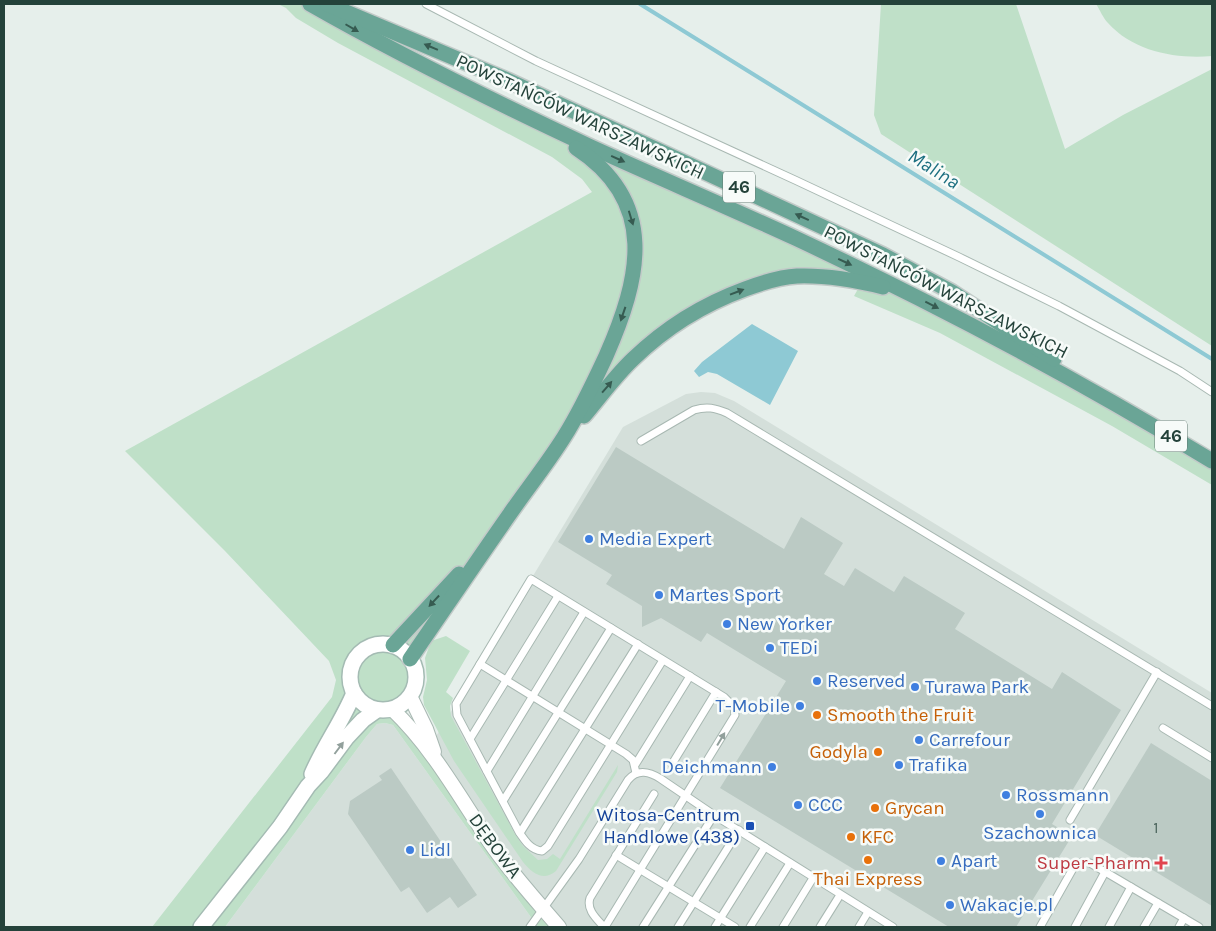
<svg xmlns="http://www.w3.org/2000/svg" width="1216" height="931" font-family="Karla,sans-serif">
	<rect width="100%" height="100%" fill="#e6efeb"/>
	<g fill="#d4dfda">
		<path d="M701,392L715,393L734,401L1212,693V927H559L532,896L432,743L623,427L686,394Z"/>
		<path d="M385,723L393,725L538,927H225L366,737L377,724Z"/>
	</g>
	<g fill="#bfe0c8">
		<path d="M278,4H310L794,238L1212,461V485L1112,426L940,333L854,296L862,282L796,276L695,312L603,392L411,659C421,682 414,698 392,709L559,927H538L393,725L385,723L377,724L366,737L225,927H152L332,697L336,680L329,661L225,551L125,451L592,192L582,179L552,157L338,43L296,18L286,8Z"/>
		<path d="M881,4H1016L1065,149L1123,115L1212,69V346L881,134L874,115Z"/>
		<path d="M1096,4H1212V56C1176,59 1134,52 1108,23C1103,18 1100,10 1096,4Z"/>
		<path d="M446,636L470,651L446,692L453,698L450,706L451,716L515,834L523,846L538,860L547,859L553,854L560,859L618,765L617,772L556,871C543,882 532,873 523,862L454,761L424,705L423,697L427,680L425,658L431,641Z"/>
	</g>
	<path fill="#8ec9d4" d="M752,324L798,351L770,405L717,374L708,372L699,377L694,371L702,362Z"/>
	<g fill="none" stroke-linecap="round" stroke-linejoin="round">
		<path stroke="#8ec9d4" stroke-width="4" d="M640,4L1212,359"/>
	</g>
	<g fill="#bbcac4">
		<path d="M616,447L784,549L801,517L843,543L824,574L844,586L855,568L894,592L904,576L965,613L955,629L1052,689L1062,672L1121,710L1052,824L1072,836L1016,927H949L720,788L786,681L707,633L701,642L661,618L642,627V606L606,584L612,575L558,542Z"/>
		<path d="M1151,743L1212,781V906L1095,835Z"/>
		<path d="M391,768L477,895L458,908L450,897L427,913L409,887L401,892L348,814L350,801L382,780L379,776Z"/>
	</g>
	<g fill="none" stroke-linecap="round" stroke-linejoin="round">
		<defs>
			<g id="lane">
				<path d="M426,4L536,61L795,180L959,257L1059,306L1180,371L1212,392"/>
				<path d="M641,441L694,410C707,406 715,408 727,413L1212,706"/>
				<path d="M480,664L626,754L633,760L636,773"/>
				<path d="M1163,728L1212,758"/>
				<path d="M470,739L558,596"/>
				<path d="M672,764L716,692"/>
				<path d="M635,765L690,676"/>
				<path d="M487,771L584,612"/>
				<path d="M503,801L611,628"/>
				<path d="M1070,820L1157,672"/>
				<path d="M520,833L638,644"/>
				<path d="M616,855L735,927"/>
				<path d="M530,927L579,859L628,780C638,768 650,772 661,779L714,815L893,927"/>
				<path d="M604,927C597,919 586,910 590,898L654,794"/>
				<path d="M605,927L735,715L734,707L724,697L531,579L456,704L457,715L519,832C525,841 531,850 542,851L548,846L663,660"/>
				<path d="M643,927L714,815"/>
				<path d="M678,927L739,830"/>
				<path d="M715,927L765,847"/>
				<path d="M750,927L790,863"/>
				<path d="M783,927L813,878"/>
				<path d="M820,927L840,895"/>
				<path d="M859,927L868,912"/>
				<path d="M1040,927L1075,865L1082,862L1090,863L1199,927"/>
				<path d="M1075,927L1105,872"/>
				<path d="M1109,927L1131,887"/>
				<path d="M1144,927L1158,903"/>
				<path d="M1179,927L1184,918"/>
			</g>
			<g id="street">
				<path d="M410,696L426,729L434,752"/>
				<path d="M392,709C432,747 459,796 489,841C510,872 535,899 559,927"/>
			</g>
			<g id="secondary">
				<circle cx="383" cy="677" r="33"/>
				<path d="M312,774C324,746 342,722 354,693"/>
				<path d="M201,927L280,827L308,786L321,772L347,737L363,720L377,710"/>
			</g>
			<g id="primary">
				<path d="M310,4C401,56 495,102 591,147C659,178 728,207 795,238C938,305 1077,379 1212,461"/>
				<path d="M327,4L507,80L883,255L952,292L1054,359"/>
				<path d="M584,416C600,397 615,376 633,359C665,328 704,304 745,289C761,283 779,277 797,276C826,275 855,280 883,287"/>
				<path d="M393,645L459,574"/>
				<path d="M410,659C443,611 476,562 509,515C527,489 547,464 564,437C580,412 593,384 606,356C640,279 659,202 576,148"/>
			</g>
		</defs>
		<use href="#lane" stroke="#a8b8b2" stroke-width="9"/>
		<use href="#street" stroke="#a8b8b2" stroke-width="16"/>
		<use href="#secondary" stroke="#a4bbb3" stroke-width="18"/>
		<use href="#primary" stroke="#c2cac8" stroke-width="18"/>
		<use href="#lane" stroke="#fff" stroke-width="7"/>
		<use href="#street" stroke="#fff" stroke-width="14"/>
		<use href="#secondary" stroke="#fff" stroke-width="15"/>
		<use href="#primary" stroke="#6aa596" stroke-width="15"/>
	</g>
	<defs><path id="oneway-solid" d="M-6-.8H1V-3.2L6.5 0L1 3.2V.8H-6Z" transform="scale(1.25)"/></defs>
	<g fill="#365b51">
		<use href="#oneway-solid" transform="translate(352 28) rotate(30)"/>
		<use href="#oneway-solid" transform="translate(431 47) rotate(-157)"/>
		<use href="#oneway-solid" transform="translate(618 159) rotate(24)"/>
		<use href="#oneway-solid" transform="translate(802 217) rotate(-155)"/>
		<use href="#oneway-solid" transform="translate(631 218) rotate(73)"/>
		<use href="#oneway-solid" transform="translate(845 262) rotate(25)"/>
		<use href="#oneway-solid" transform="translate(737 292) rotate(-21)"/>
		<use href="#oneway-solid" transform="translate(932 305) rotate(27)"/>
		<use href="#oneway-solid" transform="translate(623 314) rotate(109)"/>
		<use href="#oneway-solid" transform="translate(607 387) rotate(-49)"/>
		<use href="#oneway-solid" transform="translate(434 601) rotate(133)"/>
	</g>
	<g fill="#92a09c">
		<use href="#oneway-solid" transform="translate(721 739) rotate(-59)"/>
		<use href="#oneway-solid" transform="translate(339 748) rotate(-53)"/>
	</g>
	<g fill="#3f7fe0" stroke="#f7fbf9" stroke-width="2">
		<circle cx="589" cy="539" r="5"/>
		<circle cx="659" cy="595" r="5"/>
		<circle cx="727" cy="624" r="5"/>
		<circle cx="770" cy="648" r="5"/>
		<circle cx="817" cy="681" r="5"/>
		<circle cx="915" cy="687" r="5"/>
		<circle cx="800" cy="706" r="5"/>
		<circle cx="919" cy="740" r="5"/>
		<circle cx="899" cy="765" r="5"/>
		<circle cx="772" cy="767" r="5"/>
		<circle cx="1006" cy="795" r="5"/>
		<circle cx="798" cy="805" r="5"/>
		<circle cx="1040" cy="814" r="5"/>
		<circle cx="410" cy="850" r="5"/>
		<circle cx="941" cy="861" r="5"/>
		<circle cx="950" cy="905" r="5"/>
	</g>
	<g fill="#e8710a" stroke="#f7fbf9" stroke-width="2">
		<circle cx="817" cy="715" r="5"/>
		<circle cx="878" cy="752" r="5"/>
		<circle cx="875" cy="808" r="5"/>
		<circle cx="851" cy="837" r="5"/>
		<circle cx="868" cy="860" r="5"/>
	</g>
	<rect fill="#1a4fb4" stroke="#f7fbf9" stroke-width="2" x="745" y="821" width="10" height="10" rx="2.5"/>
	<path fill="#e0444e" stroke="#f7fbf9" stroke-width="2" d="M1158.5 855.5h5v5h5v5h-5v5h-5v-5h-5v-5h5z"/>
	<g text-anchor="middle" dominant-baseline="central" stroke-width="5" stroke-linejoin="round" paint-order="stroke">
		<g font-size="16" fill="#4a645c">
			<text x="1156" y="827">1</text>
		</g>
		<g fill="#f7fbf9" stroke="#637a73" stroke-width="1">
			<rect x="723" y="171.5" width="32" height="31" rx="4"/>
			<rect x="1155" y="420.5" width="32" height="31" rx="4"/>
		</g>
		<g font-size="18" font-weight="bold" fill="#24423a">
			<text x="739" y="187">46</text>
			<text x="1171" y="436">46</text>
		</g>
		<g font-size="19" fill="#24423a" stroke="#f7fbf9">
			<text transform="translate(580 117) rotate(25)">POWSTAŃCÓW WARSZAWSKICH</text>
			<text transform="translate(946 292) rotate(27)">POWSTAŃCÓW WARSZAWSKICH</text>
			<text transform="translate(495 846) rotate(54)">DĘBOWA</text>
		</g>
		<g font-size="19" fill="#366cbe" stroke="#f7fbf9" text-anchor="start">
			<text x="599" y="539">Media Expert</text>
			<text x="669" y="595">Martes Sport</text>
			<text x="737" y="624">New Yorker</text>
			<text x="780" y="648">TEDi</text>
			<text x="827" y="681">Reserved</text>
			<text x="925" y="687">Turawa Park</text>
			<text x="790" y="706" text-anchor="end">T-Mobile</text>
			<text x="929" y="740">Carrefour</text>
			<text x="909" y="765">Trafika</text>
			<text x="762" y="767" text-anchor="end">Deichmann</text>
			<text x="1016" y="795">Rossmann</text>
			<text x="808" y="805">CCC</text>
			<text x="1040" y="833" text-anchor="middle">Szachownica</text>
			<text x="420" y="850">Lidl</text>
			<text x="951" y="861">Apart</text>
			<text x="960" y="905">Wakacje.pl</text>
		</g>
		<g font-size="19" fill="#c56008" stroke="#f7fbf9" text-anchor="start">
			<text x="827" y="715">Smooth the Fruit</text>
			<text x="868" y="752" text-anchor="end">Godyla</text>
			<text x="885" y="808">Grycan</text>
			<text x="861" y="837">KFC</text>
			<text x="868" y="879" text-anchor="middle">Thai Express</text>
		</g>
		<g font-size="19" fill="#164399" stroke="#f7fbf9" text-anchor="end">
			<text x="740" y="815">Witosa-Centrum<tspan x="740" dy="22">Handlowe (438)</tspan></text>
		</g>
		<g font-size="19" fill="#be3a42" stroke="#f7fbf9" text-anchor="end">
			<text x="1151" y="863">Super-Pharm</text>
		</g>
		<g font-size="20" font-style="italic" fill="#1c6f80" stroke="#f7fbf9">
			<text transform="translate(934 169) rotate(32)">Malina</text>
		</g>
	</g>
	<rect width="1216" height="931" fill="none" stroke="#24423a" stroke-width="10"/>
</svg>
